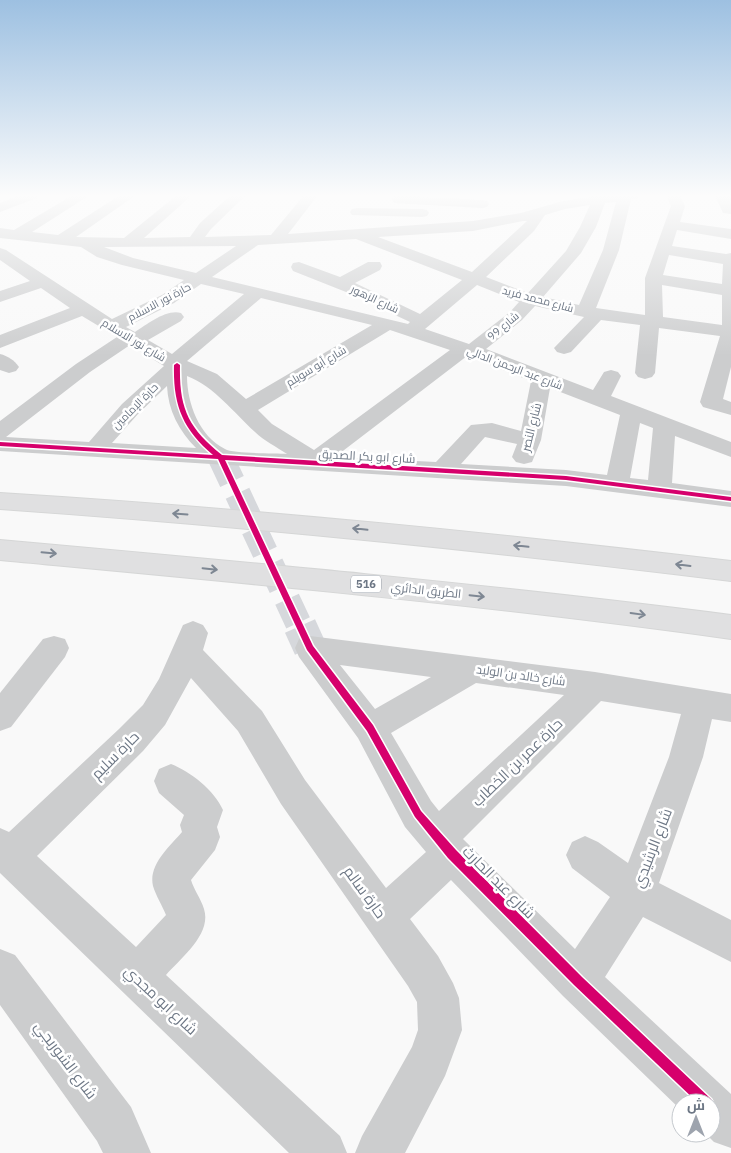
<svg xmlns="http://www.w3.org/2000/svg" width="731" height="1153" font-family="'IBM Plex Sans',Cairo,sans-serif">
	<rect width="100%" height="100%" fill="#f9f9f9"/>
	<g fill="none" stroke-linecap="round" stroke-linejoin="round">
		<path stroke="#d6d8dc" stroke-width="26" stroke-dasharray="26 13" stroke-linecap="butt" d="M221,458L300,627"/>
		<path stroke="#d6d8dc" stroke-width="33" stroke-dasharray="33 16" stroke-linecap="butt" d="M300,626L310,648"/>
		<defs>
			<g id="highway">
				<path d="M0,493C244,508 488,532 731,561V581C488,551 244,526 0,509Z"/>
				<path d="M0,540C244,562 488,584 731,615V639C488,605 244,583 0,560Z"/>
			</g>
		</defs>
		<use href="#highway" stroke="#d5d6d6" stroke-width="2"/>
		<g fill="#cccdce" fill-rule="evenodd">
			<path d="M20,195H39L37,198L0,212V203Z"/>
			<path d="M73,195H90L32,232L58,235L120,195H136L76,237L124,238L177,195H192L144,238L190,237L200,223L231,195H246L211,229L205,237L271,235L304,195H318L288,234L473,221L521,213L563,201L604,195H640L638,198L631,199L619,250L596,308L645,315V278L671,206L666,195H680L685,206L680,222L731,229V239L677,230L672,246L726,254L731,253V367L723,399L731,402V415L703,407L700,402L720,336L659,328L655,373L652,377L645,379L638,377L635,373L640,325L601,320L571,352L564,354L557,352L554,348L584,317L535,306L522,320L486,349L593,390L604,372L611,370L618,372L621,376L611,396L731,442V457L675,436L672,483L731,491V507L566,486L0,451V421L76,364L117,337L82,316L0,348V335L70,308L41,288L0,302V291L30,281L0,260V248L6,250L112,319L162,295L184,280L122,265L97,257L81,247L0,238V228L14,230ZM616,202L603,250L579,305L543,297L581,253L596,227L605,203ZM590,205L580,227L566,251L528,293L486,277L534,231L545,215L565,209ZM523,221H527L472,272L378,237L473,231ZM356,239L462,280L420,314L355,283L380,270L382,266L380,262H368L340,277L299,262L293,263L291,267L293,271L346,292L410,322L408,324L212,277L258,245ZM236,246L196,273L133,258L104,247ZM669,255L723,264L722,284L663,275ZM201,284L244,294L172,354L148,340L181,321L184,317L181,313C166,309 148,324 135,332L126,327L174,303ZM477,285L519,302L510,312L469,344L425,329ZM662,285L722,295V325L663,317ZM261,298L372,325L246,399L217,374L187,361ZM390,330L450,350L314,450L272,424L258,410ZM130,345L164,366L122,404L89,442L6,437L90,372ZM467,356L531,381L521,431L492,423L471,425L436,462L335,457ZM187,376C215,387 233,412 255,432C264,441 277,447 287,454C275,453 233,454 225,449C199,436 187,403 187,376ZM167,386C168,410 179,431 196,448L112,443L138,414ZM550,388L620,415L607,475L566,470L461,464L485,437L517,444L512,457L516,462L524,464L532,462L541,440ZM640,423L653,428L648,480L630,478Z"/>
			<path d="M715,195H729L731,200V214L723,213Z"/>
			<path d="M399,196L482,200L487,201L489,204L487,207L482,208L394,203L392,200L394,197Z"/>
			<path d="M357,208L422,209L427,210L429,213L427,216L422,217L352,215L350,212L352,209Z"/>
			<path d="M0,354C8,356 14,360 19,367L16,371L9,373L0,370Z"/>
			<path d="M193,621L203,625L208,633L203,650L262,711L305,780L386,888L426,852L405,827L358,738L299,657L295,648L299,639L310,636L595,672L731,694V722L712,719L703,757L659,883L731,920V962L643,917L605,977L731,1094V1148L714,1142L705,1133H711V1103H681V1110L563,996L451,880L410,919L438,956L453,983L459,998L462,1030L445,1076L405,1153H355L362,1136L412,1047L418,1030L417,1002L408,986L281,804L238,731L191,678L165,725L143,751L37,856L136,947L166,915C162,905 156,896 153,886C148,865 170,846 182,832L180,825L184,815L159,793L154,781L159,769L171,764C191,772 214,790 223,810L217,827L220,837L215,850L191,880C194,890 201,899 204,909C212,934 181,958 166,975L340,1136L347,1153H289L0,873V828L9,832L119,729L143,705L159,679L183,625ZM340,665L431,677L375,709ZM476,683L564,695L439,811L431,801L391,733ZM601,701L681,714L669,757L628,863L598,842L585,836L572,842L566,855L572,868L610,897L575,949L463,839Z"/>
			<path d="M54,636L65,639L69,648L65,657L11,727L0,731V693L43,639Z"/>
			<path d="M0,949L15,955L131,1107L151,1153H103L97,1141L0,1005Z"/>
		</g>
		<use href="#highway" fill="#e0e0e1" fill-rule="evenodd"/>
		<defs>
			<path id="cycleway" d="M177,363L180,365C179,408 188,428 222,455L566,476L731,497V501L566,480L225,460L313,646L373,725L421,811L456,850L582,977L711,1099L713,1103L711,1107V1103H698L574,985L448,858L415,817L367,731L307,650L218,459L0,446V442L213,455C182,429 173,404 174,365Z"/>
		</defs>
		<use href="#cycleway" stroke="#fff" stroke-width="3"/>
		<use href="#cycleway" fill="#d6006c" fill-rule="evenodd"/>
	</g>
	<defs><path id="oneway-shaft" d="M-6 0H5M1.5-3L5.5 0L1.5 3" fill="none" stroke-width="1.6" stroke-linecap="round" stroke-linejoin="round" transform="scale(1.25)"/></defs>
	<g stroke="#7e8793">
		<use href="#oneway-shaft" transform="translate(180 514) rotate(-176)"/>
		<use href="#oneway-shaft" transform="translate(360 529) rotate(-174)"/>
		<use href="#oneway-shaft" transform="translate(521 546) rotate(-174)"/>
		<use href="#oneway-shaft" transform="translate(49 553) rotate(5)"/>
		<use href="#oneway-shaft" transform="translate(683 565) rotate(-173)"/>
		<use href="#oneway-shaft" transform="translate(210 569) rotate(6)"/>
		<use href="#oneway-shaft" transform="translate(477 596) rotate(6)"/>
		<use href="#oneway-shaft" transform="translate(638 614) rotate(8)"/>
	</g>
	<linearGradient id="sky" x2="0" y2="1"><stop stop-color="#9dc0e1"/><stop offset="0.55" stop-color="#fcfcfc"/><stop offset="1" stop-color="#fcfcfc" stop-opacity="0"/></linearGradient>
	<rect width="731" height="356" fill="url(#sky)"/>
	<g text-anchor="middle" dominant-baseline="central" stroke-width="5" stroke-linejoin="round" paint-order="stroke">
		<g font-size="11" fill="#6d7785" stroke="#fff">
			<text transform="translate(375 299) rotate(25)">شارع الزهور</text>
			<text transform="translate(538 299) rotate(15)">شارع محمد فريد</text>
			<text transform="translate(159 302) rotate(-28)">حارة نور الاسلام</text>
			<text transform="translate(503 326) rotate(-40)">شارع 99</text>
			<text transform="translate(134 340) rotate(31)">شارع نور الاسلام</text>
			<text transform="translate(316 366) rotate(-31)">شارع أبو سويلم</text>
			<text transform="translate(515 368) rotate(21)">شارع عبد الرحمن الدالي</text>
			<text transform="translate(135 406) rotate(-45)">حارة الإمامين</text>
		</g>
		<rect fill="#fff" stroke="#99a0aa" stroke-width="1" x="351" y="575.5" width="30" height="17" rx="4"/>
		<g font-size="11" font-weight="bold" fill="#6d7785">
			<text x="366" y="584">516</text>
		</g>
		<g font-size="12" fill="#6d7785" stroke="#fff">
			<text transform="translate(531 427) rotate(-76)">شارع النصر</text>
			<text transform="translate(367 456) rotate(3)">شارع ابو بكر الصديق</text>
			<text transform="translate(426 590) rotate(6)">الطريق الدائري</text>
			<text transform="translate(521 675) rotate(8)">شارع خالد بن الوليد</text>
		</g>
		<g font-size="15" fill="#6d7785" stroke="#fff">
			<text transform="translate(115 755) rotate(-45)">حارة سليم</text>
			<text transform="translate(517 762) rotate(-44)">حارة عمر بن الخطاب</text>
			<text transform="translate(652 848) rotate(-69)">شارع الرشيدي</text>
			<text transform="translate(499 882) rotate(45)">شارع عبد الحارث</text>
			<text transform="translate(365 892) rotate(54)">حارة سالم</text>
			<text transform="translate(161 1000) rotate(43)">شارع ابو مجدي</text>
			<text transform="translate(66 1060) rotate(53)">شارع الشوربجي</text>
		</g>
	</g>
	<g transform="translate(696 1118)"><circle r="24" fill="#ffffff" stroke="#c5c9ce"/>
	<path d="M0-4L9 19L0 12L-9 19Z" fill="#9ea4ae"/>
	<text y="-8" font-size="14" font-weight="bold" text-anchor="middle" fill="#6d7785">ش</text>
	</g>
</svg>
